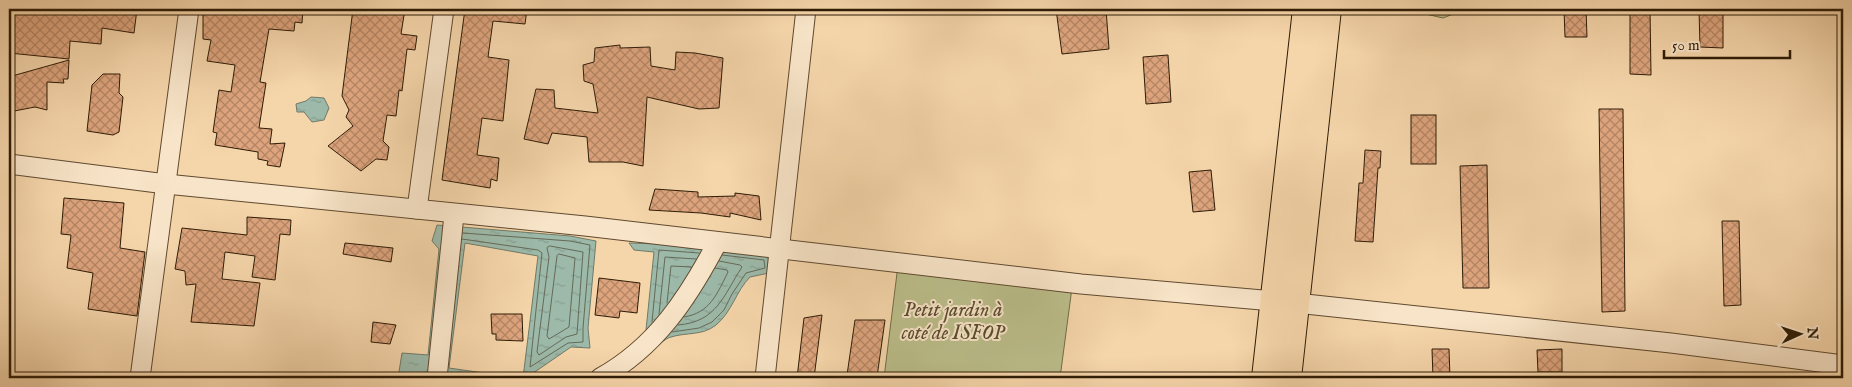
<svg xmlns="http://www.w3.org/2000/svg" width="1852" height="387" font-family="'IM FELL English',serif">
	<defs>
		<pattern id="water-ripples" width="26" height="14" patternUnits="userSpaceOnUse" patternTransform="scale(1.25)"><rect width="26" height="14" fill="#9cb9a9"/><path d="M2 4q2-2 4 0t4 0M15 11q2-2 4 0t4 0" fill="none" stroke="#879e90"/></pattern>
		<pattern id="building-cross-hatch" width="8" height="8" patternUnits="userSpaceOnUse" patternTransform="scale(1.25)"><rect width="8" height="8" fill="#dda47d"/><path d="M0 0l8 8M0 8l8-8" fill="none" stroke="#b48564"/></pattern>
	</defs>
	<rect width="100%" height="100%" fill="#f5d5aa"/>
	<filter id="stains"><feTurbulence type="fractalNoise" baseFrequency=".004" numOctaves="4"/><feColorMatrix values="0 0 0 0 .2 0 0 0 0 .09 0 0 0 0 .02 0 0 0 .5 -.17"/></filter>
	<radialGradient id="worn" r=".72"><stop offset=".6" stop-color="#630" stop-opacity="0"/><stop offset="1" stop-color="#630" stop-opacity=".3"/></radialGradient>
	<g fill="#babd8a" stroke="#746c48">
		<path d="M1404,9H1466L1443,18Z"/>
		<path d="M899,257L1073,280L1060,378H884Z"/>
	</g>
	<g fill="url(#water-ripples)" stroke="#707a68">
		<path d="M311,97L324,98L329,108L324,120L312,122L304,112H297L296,104L306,101Z"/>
		<path d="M437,225L570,236L596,241L588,328L590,348L571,347L526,378H523L538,256L465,243L449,368L519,378H398L402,353L428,355L439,249L432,241Z"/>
		<path d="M629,243L661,244L772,256L769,273L750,277C736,291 732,312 716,325C702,336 687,332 671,337C666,338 660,344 655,348L646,330L654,252L634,250Z"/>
	</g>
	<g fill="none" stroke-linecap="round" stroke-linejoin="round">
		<g stroke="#656a58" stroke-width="1">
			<path d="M462,239L538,250L542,253L530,367L568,343L583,342V328L590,245L570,241L463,233"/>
			<path d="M550,246L583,252L577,334L566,337L539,355L537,352L549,257L547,248Z"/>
			<path d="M559,254L575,258L569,327L549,339L547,336L557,256Z"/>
			<path d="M667,303L671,266L692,267"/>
			<path d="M659,314L665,257L696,259"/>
			<path d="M684,317C710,313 717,294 728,272L727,270L715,268"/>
			<path d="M652,322L659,250L699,253"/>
			<path d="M678,325C717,322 723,296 742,267L740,265L719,261"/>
			<path d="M672,332L699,328L712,322L724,310L732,294L746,273L765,268L764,260L722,255"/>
		</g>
	</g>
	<g fill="url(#building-cross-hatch)" stroke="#2e1c06">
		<path d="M15,9H137L134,33L102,28L101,44L70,41L69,59L9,53V39H12Z"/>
		<path d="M203,9H303L302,23L295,22L294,31L269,29L260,82L266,83L259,128L272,129L270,144L285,143L280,167L267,165L268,161L258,159V152L215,145L217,133L213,132L219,90L231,92L235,65L207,61L211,40L203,39Z"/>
		<path d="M353,9H405L401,34L417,36L415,50L407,49L402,91L399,90L396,116L387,115L383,141L389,147L387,160L376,159L361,171L328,146L353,126L346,117L349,110L342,96Z"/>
		<path d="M465,9H527L525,24L493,21L488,57L509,60L503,121L482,118L477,155L499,158L497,181L491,179L490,188L442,180Z"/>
		<path d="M1056,9H1106L1109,49L1062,54Z"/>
		<path d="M1564,9H1586L1587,37H1565Z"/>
		<path d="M1630,9H1650L1651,75L1630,74Z"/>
		<path d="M1699,9H1723V48L1700,47Z"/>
		<path d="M620,45V48L650,47L651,66L675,70L676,52L695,53L723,58L719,108L699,109L647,97L643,166L623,162H589L587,137L552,133L548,144L524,139L536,89L554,90L555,108L598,113L593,84L584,81L583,65L594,62L595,48Z"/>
		<path d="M1168,55L1171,102L1146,104L1143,57Z"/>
		<path d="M69,60L68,79H63L64,83L47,82V110L35,107L9,112V91L12,76Z"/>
		<path d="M103,74H120L119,93L123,97L119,132L113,135L87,131L92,85Z"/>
		<path d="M1599,109H1623L1625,311L1602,312Z"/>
		<rect x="1411" y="115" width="25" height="49"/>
		<path d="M1365,150L1381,151L1380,168H1378L1373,242L1355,241L1359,183H1363Z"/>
		<path d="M1487,165L1489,288H1463L1460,166Z"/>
		<path d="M1211,170L1215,210L1193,212L1189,172Z"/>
		<path d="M655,189L698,192V197L735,196V193L759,196L761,220L730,213V217L701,213L649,210Z"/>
		<path d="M64,198L124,203L120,248L145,252L137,316L88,309L93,273L67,268L71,235L61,234Z"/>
		<path d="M247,217L291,220L290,235L280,234L275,280L252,277L255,256L225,252L222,279L260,283L254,326L191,322L196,284L186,285L185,271L175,269L182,228L247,235Z"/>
		<path d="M1722,221H1739L1741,305L1724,306Z"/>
		<path d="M345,243L393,248L391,262L343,254Z"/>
		<path d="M599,278L640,283L637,313L620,311L619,318L595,315Z"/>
		<path d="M491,314H522L523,341L496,340V334H492Z"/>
		<path d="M822,315L814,378H797L804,318Z"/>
		<path d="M855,320H885L877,377L847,375Z"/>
		<path d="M373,322L396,325L390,344L371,342Z"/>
		<path d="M1432,349H1449L1450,378H1433Z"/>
		<path d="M1562,349V372H1538L1537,350Z"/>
	</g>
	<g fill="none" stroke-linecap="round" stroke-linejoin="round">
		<defs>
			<g id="street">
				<path d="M9,164L166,184L585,226L1081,284L1296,303L1671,343L1843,365"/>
				<path d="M417,209L444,9"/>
				<path d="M140,378L189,9"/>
				<path d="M437,378L454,215"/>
				<path d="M600,378C656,347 688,298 717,243"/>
				<path d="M765,378L806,9"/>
			</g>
			<g id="primary">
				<path d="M1266,378L1307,9"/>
				<path d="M1287,378L1327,9"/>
			</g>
		</defs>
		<use href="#street" stroke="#604a2f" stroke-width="21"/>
		<use href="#primary" stroke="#2e1c06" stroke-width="30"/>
		<use href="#street" stroke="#f8e4c8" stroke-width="19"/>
		<use href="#primary" stroke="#f5d5aa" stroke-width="28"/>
	</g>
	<g text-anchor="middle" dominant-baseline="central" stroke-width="4" stroke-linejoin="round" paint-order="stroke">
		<g font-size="20" font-style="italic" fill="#584c2e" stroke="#f8e4c8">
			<text x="953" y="310">Petit jardin à<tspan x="953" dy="23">coté de ISFOP</tspan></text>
		</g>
	</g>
	<rect width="1852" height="387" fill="none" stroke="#f5d5aa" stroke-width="30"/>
	<rect x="10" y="10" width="1832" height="367" fill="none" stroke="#2e1c06" stroke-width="2.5"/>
	<rect x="15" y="15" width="1822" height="357" fill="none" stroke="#2e1c06"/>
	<g transform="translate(1800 334) rotate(87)" stroke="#f8e4c8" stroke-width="4" paint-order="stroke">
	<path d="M0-4L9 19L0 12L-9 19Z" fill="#2e1c06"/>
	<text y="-8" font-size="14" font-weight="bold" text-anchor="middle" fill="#2e1c06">N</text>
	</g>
	<path d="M1664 50v8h126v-8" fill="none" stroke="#2e1c06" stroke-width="2.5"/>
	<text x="1672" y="50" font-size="15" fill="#2e1c06" stroke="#f8e4c8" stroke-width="4" paint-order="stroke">50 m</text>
	<rect width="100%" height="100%" filter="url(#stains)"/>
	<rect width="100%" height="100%" fill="url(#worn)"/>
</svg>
